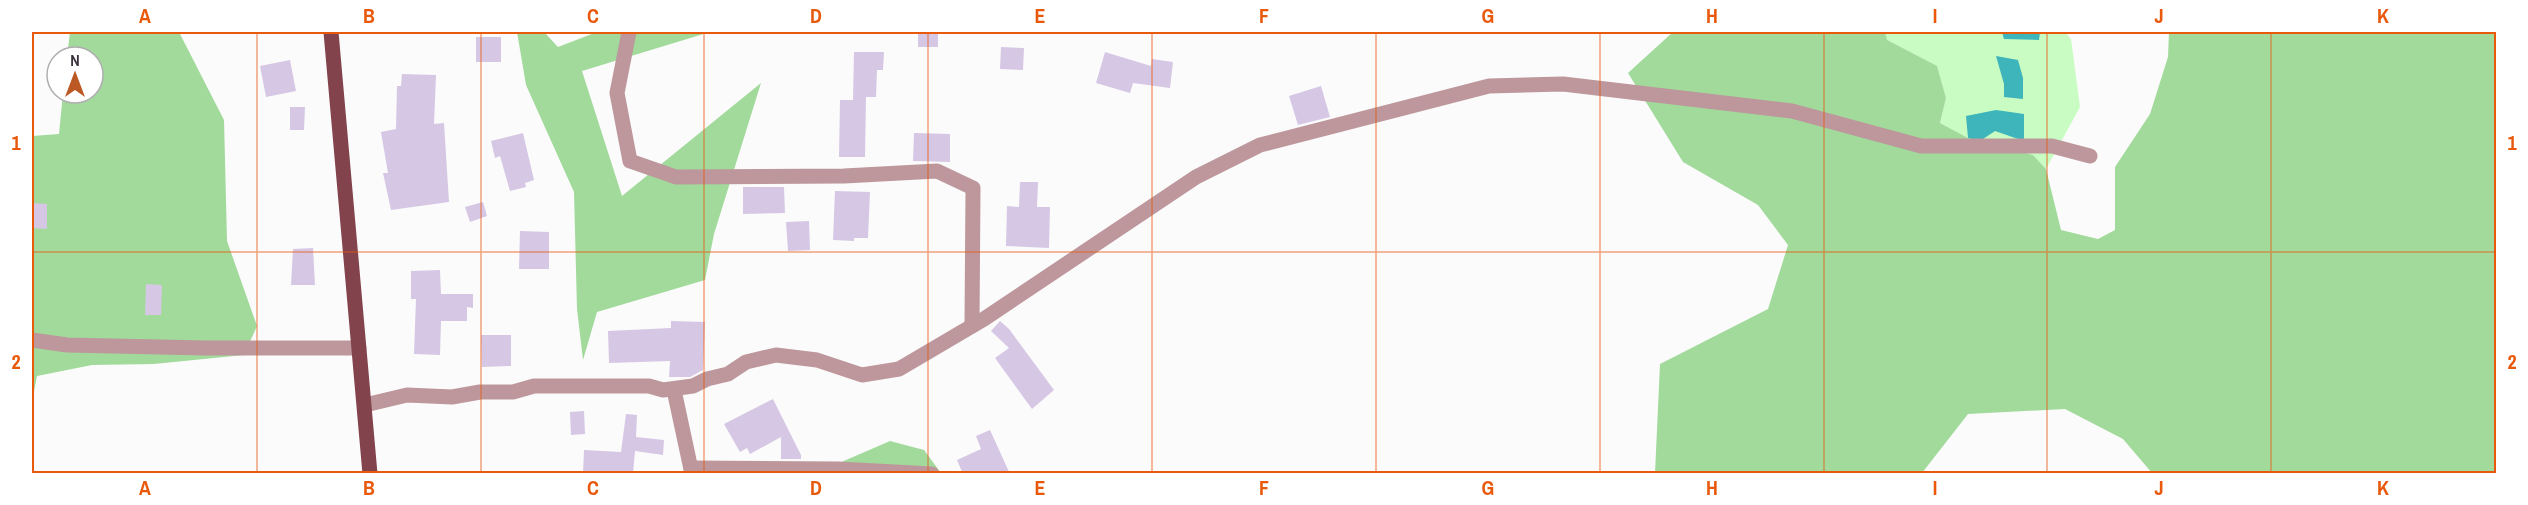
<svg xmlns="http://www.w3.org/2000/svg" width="2528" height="505" font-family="'Archivo Narrow',sans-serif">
	<rect width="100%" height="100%" fill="#fbfbfb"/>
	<path fill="#c9fcc3" d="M1885,32H2065L2071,39L2080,107L2046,169L2033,155L1968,138L1940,123L1946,98L1937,67L1886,40Z"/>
	<g fill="#a2da9b">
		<path d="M70,32H179L224,120L227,241L257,326L244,355L154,364L92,365L37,376L32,402V136L59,134L63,93H93V57H67Z"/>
		<path d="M517,32H544L558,47L597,32H710L582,71L622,196L761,83L714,234L705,280L597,312L583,360L577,309L574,192L526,85Z"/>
		<path d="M1673,32H1885L1887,40L1937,66L1946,98L1940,123L1968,138L2033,155L2046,169L2061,230L2098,239L2115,230V167L2150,114L2168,57L2169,32H2496V473H2152L2123,439L2065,409L1968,414L1922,473H1655L1660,364L1768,309L1788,245L1758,205L1683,162L1628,73Z"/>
		<path d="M890,441L924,450L941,473L769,474L830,467Z"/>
	</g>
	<g fill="#3eb4bb">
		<path d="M2002,32H2040L2039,40L2004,39Z"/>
		<path d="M1996,56L2018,60L2023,78V99L2004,97V84Z"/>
		<path d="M1996,110L2024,114V141L1995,131L1980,141L1968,138L1966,116Z"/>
	</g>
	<g fill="#d6c7e5">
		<path d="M918,33L938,34V47H918Z"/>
		<rect x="476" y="37" width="25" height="25"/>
		<path d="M1001,47L1024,48L1023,70L1000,69Z"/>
		<path d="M854,52H884L883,70H877L876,97H866L865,157H839L840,100H853Z"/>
		<path d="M1105,52L1151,66L1152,59L1173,62L1170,88L1133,83L1130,93L1096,83Z"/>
		<path d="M290,60L296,91L266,97L260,66Z"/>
		<path d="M402,74L436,75L434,124L444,123L449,202L391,210L383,173H388L381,132L396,129L397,86H401Z"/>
		<path d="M1321,86L1330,117L1298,125L1289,96Z"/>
		<path d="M290,107H305L304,130H290Z"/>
		<path d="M523,133L534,180L525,183L526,187L510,191L500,156L495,158L491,141Z"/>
		<path d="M914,133L950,134V162L913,161Z"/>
		<path d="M1020,182H1038L1037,207H1050L1049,248L1006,246L1007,206L1019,207Z"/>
		<path d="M743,187H784L785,213L743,214Z"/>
		<path d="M835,191L870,192L868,238H854V241L833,240Z"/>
		<path d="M483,202L487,216L470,222L465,207Z"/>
		<path d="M32,203L47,204V229L32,228Z"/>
		<path d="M809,221L810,250L788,251L786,222Z"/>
		<path d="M520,231L549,232V269H519Z"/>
		<path d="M313,248L315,285H291L293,249Z"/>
		<path d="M440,270L441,294H473V308L467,307V321H441L440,355L414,354L416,299H411V271Z"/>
		<path d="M146,284L162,285L161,315H145Z"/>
		<path d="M671,321L705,322L703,370L690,377H669L670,361L609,363L608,331L671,328Z"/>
		<path d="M1000,321L1009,329L1054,390L1032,409L995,358L1009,348L991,331Z"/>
		<path d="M481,335H511V366L482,367Z"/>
		<path d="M773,399L801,455V459H781V437L750,454L747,448L740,452L724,424Z"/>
		<path d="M584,411L585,434L571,435L570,412Z"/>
		<path d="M626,414L637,415L636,437L664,440L663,455L635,451L633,474H583L584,450L621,452Z"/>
		<path d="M990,430L1010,474H963L957,460L981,449L976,436Z"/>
	</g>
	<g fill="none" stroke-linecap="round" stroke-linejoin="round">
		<g stroke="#bd979b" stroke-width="15">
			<path d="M629,32L617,93L630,161L676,177L844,176L937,171L973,188L972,326"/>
			<path d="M32,340L67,345L206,348H359"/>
			<path d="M674,390L692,474"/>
			<path d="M365,405L407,395L452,397L480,392H513L534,386H649L663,390L693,386L707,379L728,374L746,362L776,355L817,360L862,375L899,369L984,319L1196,177L1260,145L1489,86L1563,84L1792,111L1921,146H2052L2090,156"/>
			<path d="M691,468L839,469L932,474"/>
		</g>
		<path stroke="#83434d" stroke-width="15" d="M331,32L370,474"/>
	</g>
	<path fill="none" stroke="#e8590c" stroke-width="1.5" stroke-opacity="0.55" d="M257,32V474M481,32V474M704,32V474M928,32V474M1152,32V474M1376,32V474M1600,32V474M1824,32V474M2047,32V474M2271,32V474M32,252H2496"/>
	<rect width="2528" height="505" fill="none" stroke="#ffffff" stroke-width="66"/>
	<g transform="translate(75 75)"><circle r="28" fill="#ffffff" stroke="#b0adb1" stroke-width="1.5"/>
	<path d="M0-4.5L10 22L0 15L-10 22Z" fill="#bc5824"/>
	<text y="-9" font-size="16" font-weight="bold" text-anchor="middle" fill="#39313c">N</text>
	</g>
	<rect x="33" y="33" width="2462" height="439" fill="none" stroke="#e8590c" stroke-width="2"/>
	<g font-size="20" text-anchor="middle" font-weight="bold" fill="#e8590c">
		<text x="145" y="23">A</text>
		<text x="369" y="23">B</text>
		<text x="593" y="23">C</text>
		<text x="816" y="23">D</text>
		<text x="1040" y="23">E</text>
		<text x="1264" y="23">F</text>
		<text x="1488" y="23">G</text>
		<text x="1712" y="23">H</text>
		<text x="1935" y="23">I</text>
		<text x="2159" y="23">J</text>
		<text x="2383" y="23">K</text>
		<text x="16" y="150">1</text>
		<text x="2512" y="150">1</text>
		<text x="16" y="369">2</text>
		<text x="2512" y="369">2</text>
		<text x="145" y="495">A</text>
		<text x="369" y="495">B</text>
		<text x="593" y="495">C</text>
		<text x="816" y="495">D</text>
		<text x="1040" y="495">E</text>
		<text x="1264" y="495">F</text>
		<text x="1488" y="495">G</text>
		<text x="1712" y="495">H</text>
		<text x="1935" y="495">I</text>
		<text x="2159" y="495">J</text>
		<text x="2383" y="495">K</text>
	</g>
</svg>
